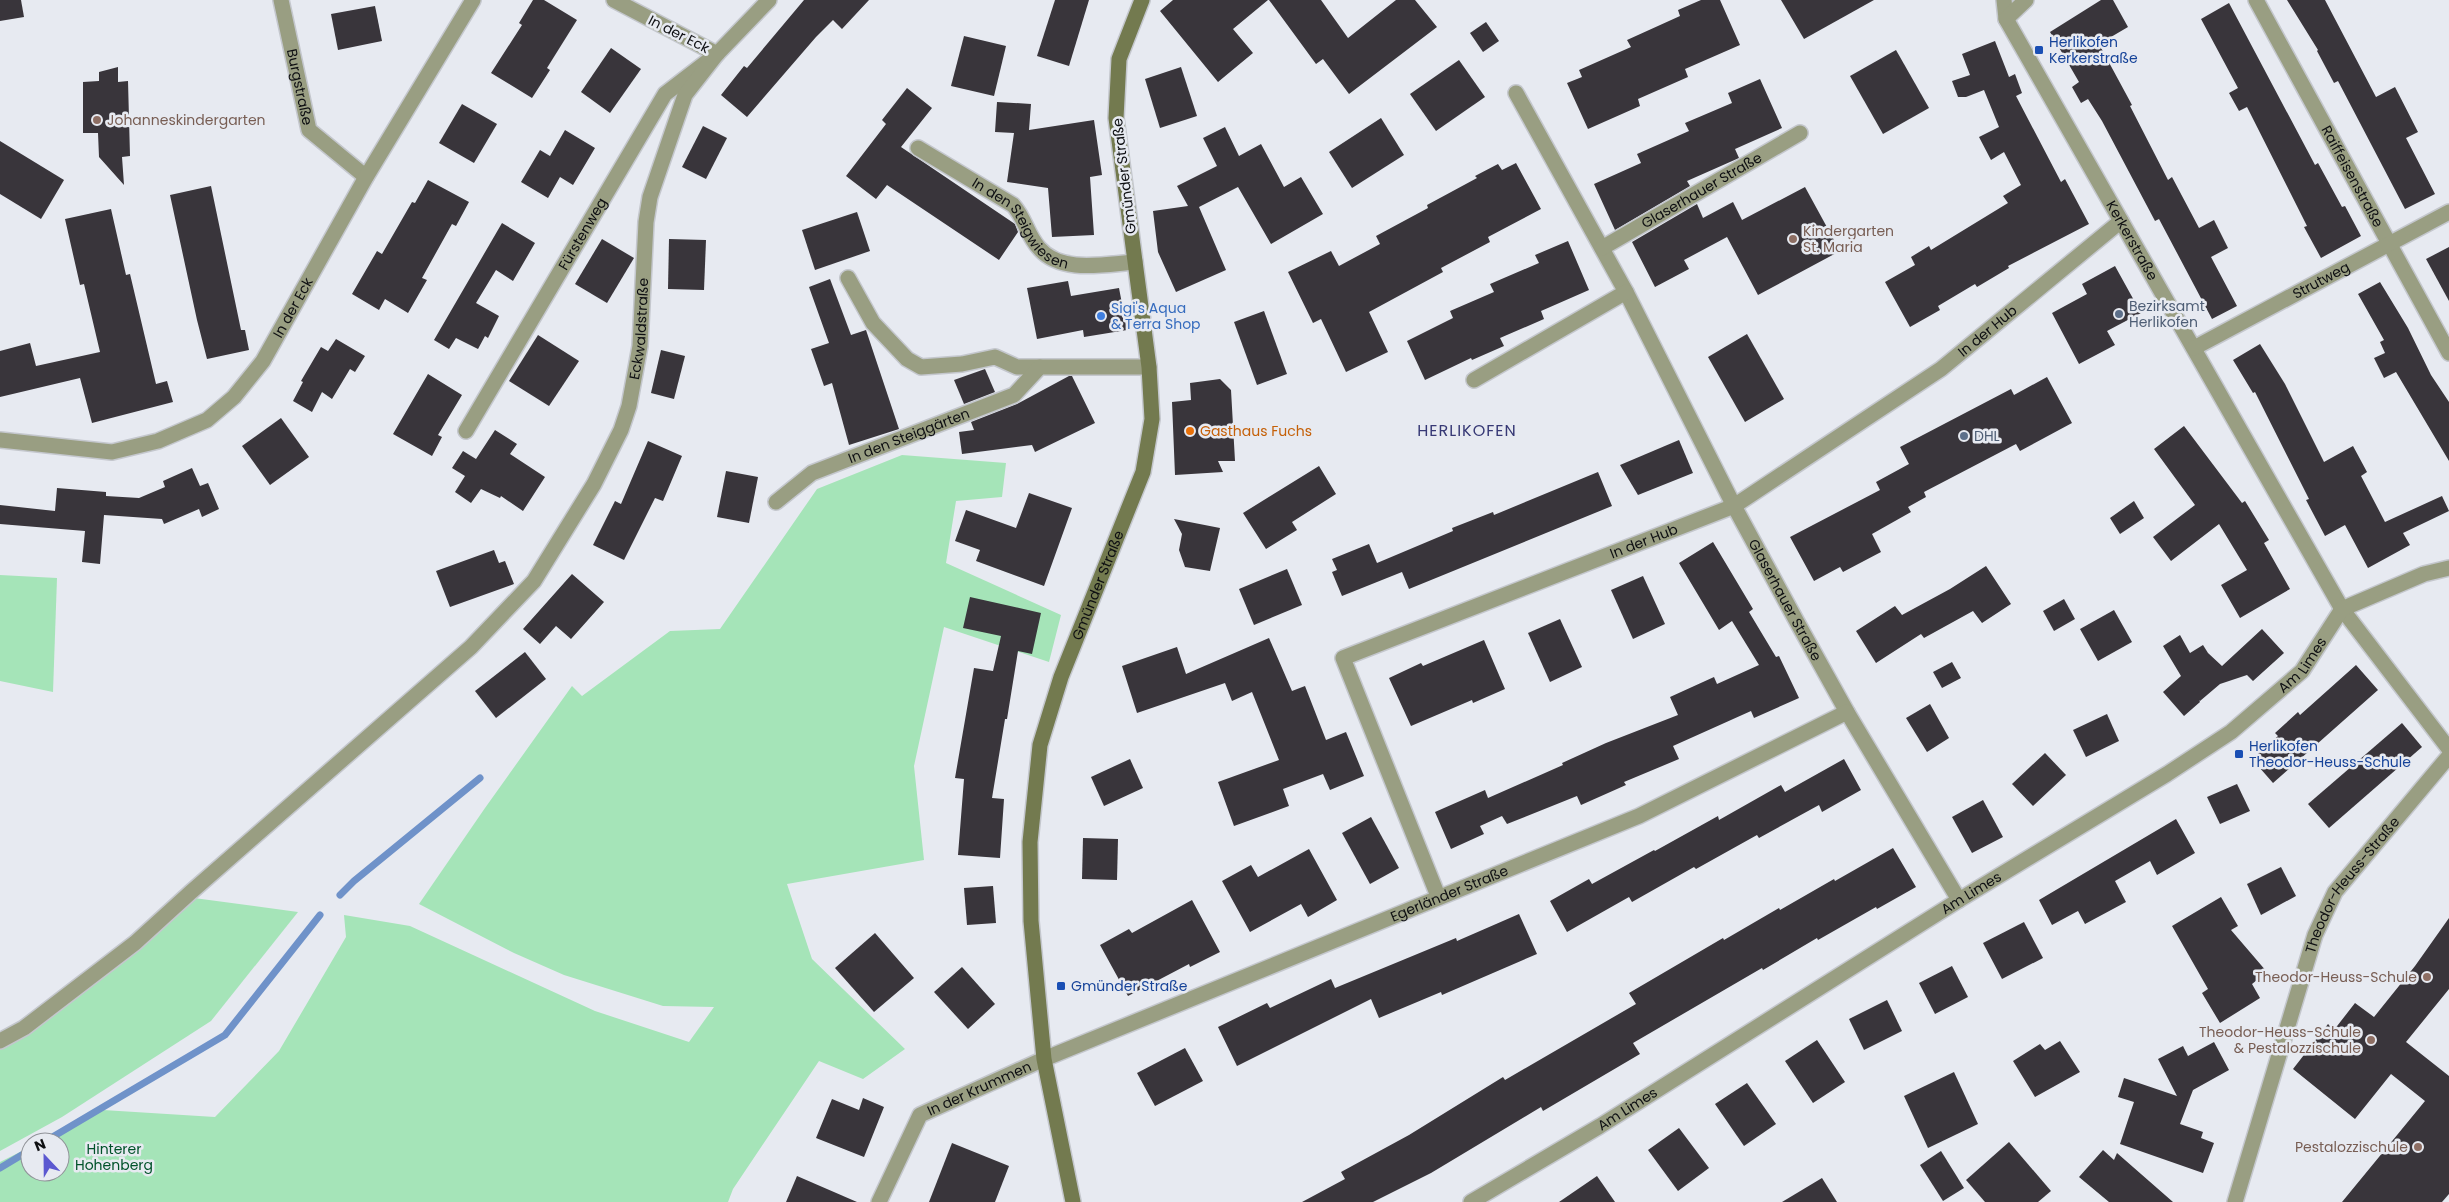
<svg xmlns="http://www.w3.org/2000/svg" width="2449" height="1202" font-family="Poppins,sans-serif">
	<rect width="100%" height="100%" fill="#e7eaf1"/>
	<g fill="#a5e4b8">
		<path d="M902,455L1006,463L1002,497L956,501L946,563L1061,615L1049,662L944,627L914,766L924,860L787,884L812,959L905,1049L863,1079L819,1061L733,1189L728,1202H0V1162L30,1147V1172H60V1142H39L103,1110L215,1117L279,1051L346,937L344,915L410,926L595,1011L689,1042L714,1007L663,1006L564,975L514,953L419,904L485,808L572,686L582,696L670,631L720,629L817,489Z"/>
		<path d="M0,575L57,578L53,692L0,681Z"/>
		<path d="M194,898L298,912L211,1021L62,1117L0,1151V1045Z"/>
	</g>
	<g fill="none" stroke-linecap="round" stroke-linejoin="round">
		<g stroke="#6f92c9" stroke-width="7">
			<path d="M340,895L354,881L480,778"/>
			<path d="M44,1142L225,1035L320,915"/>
			<path d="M0,1168L30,1150"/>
		</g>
	</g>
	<g fill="#39353b">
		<path d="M0,0H21L24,17L0,21Z"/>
		<path d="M533,0H544L577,20L547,68L550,70L532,98L491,73L522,25L519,23Z"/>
		<path d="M804,0H869L842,29L833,20L816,37L747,117L721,95L744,66L747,68Z"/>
		<path d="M1055,0H1089L1069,66L1037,56Z"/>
		<path d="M1173,0H1268L1233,29L1253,53L1218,82L1160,11Z"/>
		<path d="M1269,0H1321L1348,38L1396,0H1415L1437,27L1349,94L1323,59L1316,64Z"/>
		<path d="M1701,0H1720L1740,45L1685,69L1688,77L1638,99L1640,106L1588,129L1567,83L1582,77L1579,70L1631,47L1627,40L1680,16L1678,10Z"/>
		<path d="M1781,0H1874L1804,39Z"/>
		<path d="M2101,0H2113L2128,27L2099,44L2132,105L2130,106L2168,180L2172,177L2199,228L2214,220L2228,248L2211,257L2237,306L2212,319L2159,219L2155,221L2102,121L2088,99L2081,103L2072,87L2079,82L2050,32Z"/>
		<path d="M2287,0H2325L2376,97L2395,87L2418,132L2406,138L2435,194L2405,209L2338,81L2334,83L2317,51L2318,50Z"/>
		<path d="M2229,3L2315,165L2318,163L2342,207L2345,206L2361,236L2321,258L2304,227L2307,226L2247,107L2239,111L2229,93L2238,88L2201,19Z"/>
		<path d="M375,6L382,41L338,50L331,14Z"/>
		<path d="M1486,22L1499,41L1483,52L1470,33Z"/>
		<path d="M964,36L1006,46L994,96L951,86Z"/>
		<path d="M1995,41L2009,77L2015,74L2022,93L2016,96L2061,182L2065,179L2089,224L2008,266L2009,268L1977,287L1975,284L1938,306L1940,310L1910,327L1885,282L1915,265L1911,257L1929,246L1931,250L2008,203L2003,196L2021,185L2004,152L1991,160L1979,137L1999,127L1984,90L1966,97H1958L1952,81L1970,75L1962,54Z"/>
		<path d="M611,48L641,69L610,113L581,92Z"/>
		<path d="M1896,50L1929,108L1883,134L1850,76Z"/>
		<path d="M1459,60L1485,97L1436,131L1410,94Z"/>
		<path d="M118,67V82L128,81L130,156L122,157L124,185L99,157L98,133H83V82L99,81V72Z"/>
		<path d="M1181,67L1197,116L1160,128L1145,79Z"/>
		<path d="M1760,79L1782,128L1735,149L1739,158L1687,181L1690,186L1615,230L1594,184L1641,163L1637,154L1689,131L1685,123L1732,103L1728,93Z"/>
		<path d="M907,88L932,108L901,147L1015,224L1018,232L999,260L887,185L876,199L846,176L886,124L882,120Z"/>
		<path d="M997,102L1031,104L1029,130L1094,120L1102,175L1090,177L1094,235L1052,237L1048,188L1007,182L1014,133L995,132Z"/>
		<path d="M462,104L497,124L474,163L439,143Z"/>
		<path d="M1381,118L1404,155L1352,188L1329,152Z"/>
		<path d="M703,126L727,138L706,179L682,167Z"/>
		<path d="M1225,127L1239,156L1261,144L1284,187L1301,177L1323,214L1271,244L1238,187L1199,207L1226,270L1176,292L1158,252L1153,211L1188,206L1177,186L1217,166L1203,138Z"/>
		<path d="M565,130L595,148L573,185L560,177L548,198L521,182L540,150L550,156Z"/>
		<path d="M0,141L64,180L41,219L0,194Z"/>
		<path d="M1516,163L1541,209L1488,237L1490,242L1441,268L1443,272L1369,312L1388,352L1346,372L1321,319L1313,323L1288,272L1331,251L1339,266L1380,244L1376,236L1428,208L1427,205L1477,178L1475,176L1498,164L1502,170Z"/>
		<path d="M428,180L469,202L456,226L452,224L422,278L427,280L408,313L385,299L379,310L352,294L377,251L382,254L412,202L415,203Z"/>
		<path d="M211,186L241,330H245L249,350L207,359L197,320L170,195Z"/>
		<path d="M1805,187L1840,251L1758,295L1727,237L1684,260L1689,269L1655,287L1632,242L1697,204L1703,218L1733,202L1742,220Z"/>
		<path d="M111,209L126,275L130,274L156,384L167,381L173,402L92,423L80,378L0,397V351L30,343L36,366L100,352L84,284L80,285L65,219Z"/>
		<path d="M857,212L870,251L815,270L802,230Z"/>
		<path d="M502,223L535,243L513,281L496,270L476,303L499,316L488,338L485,336L478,349L456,338L449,349L434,340Z"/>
		<path d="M602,239L634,258L607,303L575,284Z"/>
		<path d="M669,239L706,240L704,290L668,289Z"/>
		<path d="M1568,241L1589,290L1541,311L1544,319L1500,338L1504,346L1472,360L1471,358L1425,380L1407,341L1453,318L1450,311L1494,292L1490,284L1539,263L1535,255Z"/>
		<path d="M2449,247V301L2426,259Z"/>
		<path d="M2115,266L2141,313L2107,331L2115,345L2079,364L2052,313L2087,294L2082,284Z"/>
		<path d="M830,279L851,335L866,330L899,429L849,445L832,383L824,386L811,349L829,343L809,287Z"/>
		<path d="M1068,281L1071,296L1119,288L1127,330L1084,337L1083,330L1037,339L1027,288Z"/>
		<path d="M2380,282L2408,328L2431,375L2449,402V461L2396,372L2384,378L2374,358L2385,353L2380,342L2384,340L2358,294Z"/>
		<path d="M1264,311L1287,374L1257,385L1234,322Z"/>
		<path d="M1747,334L1784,399L1745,422L1708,357Z"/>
		<path d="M538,335L579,361L549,406L509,381Z"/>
		<path d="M336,339L365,356L355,372L350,369L332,399L322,392L312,412L293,401L303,382L301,381L321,347L328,351Z"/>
		<path d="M2260,344L2285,384L2324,462L2353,446L2367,472L2361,476L2385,522L2442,496L2449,511L2403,533L2410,545L2368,568L2345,525L2325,536L2306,500L2309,499L2255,392L2253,393L2233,360Z"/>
		<path d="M661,350L685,356L674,399L651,393Z"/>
		<path d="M985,369L995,392L964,404L954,380Z"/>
		<path d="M428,374L462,395L438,435L442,437L432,456L393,434Z"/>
		<path d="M1069,376H1072L1095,423L1035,452L1032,445L962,454L959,432L974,430L971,422L1017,404Z"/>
		<path d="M2047,377L2072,423L2020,451L2016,444L1924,492L1926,497L1908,507L1911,512L1872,534L1881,552L1843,572L1840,567L1814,581L1790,537L1880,490L1876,482L1909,464L1900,447L2011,389L2014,395Z"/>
		<path d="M1220,379L1231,390L1235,461H1218L1223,472L1175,475L1172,402L1191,400L1190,383Z"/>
		<path d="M281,418L309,457L270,485L242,446Z"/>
		<path d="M2184,426L2242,503L2245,501L2269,540L2264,543L2290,589L2240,618L2221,585L2247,570L2219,524L2171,561L2153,537L2195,505L2154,449Z"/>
		<path d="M495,430L517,444L510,454L545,477L523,511L501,496L500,498L481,489L471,503L455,492L465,476L452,468L463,451L476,459Z"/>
		<path d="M1679,440L1693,473L1638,495L1620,465Z"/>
		<path d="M648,441L682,456L663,501L655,498L624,560L593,545L615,501L621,504Z"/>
		<path d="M1319,466L1336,494L1292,522L1297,530L1266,549L1243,513Z"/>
		<path d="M192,468L200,486L208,483L219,509L202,517L199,509L164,524L162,519L104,515L100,564L82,562L85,531L0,524V505L55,511L57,488L106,492V496L139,498L165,487L163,481Z"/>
		<path d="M726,471L758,477L749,523L717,517Z"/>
		<path d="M1598,472L1612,506L1409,589L1402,572L1342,596L1332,572L1337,570L1332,559L1369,544L1377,563L1453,531L1452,528L1493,512L1494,515Z"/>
		<path d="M1029,493L1072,508L1044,586L976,561L980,550L955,541L966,510L1016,528Z"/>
		<path d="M2134,501L2144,518L2120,534L2110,518Z"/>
		<path d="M1174,519L1220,528L1210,571L1185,567L1179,550L1182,534Z"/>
		<path d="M1713,542L1753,609L1749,612L1776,657L1779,656L1799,698L1754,718L1751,711L1673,746L1679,759L1624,782L1626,785L1581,805L1577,796L1507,824L1502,816L1480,826L1484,834L1451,849L1435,812L1485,790L1488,798L1563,765L1562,763L1606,743L1678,715L1670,697L1714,677L1717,684L1759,665L1732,621L1719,630L1679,563Z"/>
		<path d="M494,550L499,563L505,561L514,584L450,607L436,571Z"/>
		<path d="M1986,566L2011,604L1982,623L1973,611L1924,638L1921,634L1876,663L1856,631L1895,606L1902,615L1950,589Z"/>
		<path d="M1287,569L1302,605L1254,625L1239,589Z"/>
		<path d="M572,574L604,602L571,639L556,626L540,644L523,629Z"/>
		<path d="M1643,576L1665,624L1633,639L1611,590Z"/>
		<path d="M970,597L1041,613L1032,654L1018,651L1007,719H1005L992,798L1004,799L1000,858L958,855L964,779L955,778L974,668L993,671L1001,636L963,628Z"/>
		<path d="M2064,599L2075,619L2054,631L2043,611Z"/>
		<path d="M2114,610L2132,642L2098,661L2080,629Z"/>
		<path d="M1560,619L1582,667L1550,682L1528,633Z"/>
		<path d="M2262,629L2284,653L2253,681L2247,675L2220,684L2200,701L2199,700L2200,702L2184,716L2163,692L2181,676L2163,646L2180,635L2190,653L2203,645L2208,653L2222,666Z"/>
		<path d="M1269,638L1292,691L1305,686L1326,740L1346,732L1364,776L1330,790L1323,774L1283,789L1289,806L1234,826L1218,782L1279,760L1252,692L1232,701L1225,683L1137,713L1122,666L1177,647L1186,674Z"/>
		<path d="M1484,640L1505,689L1473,703L1472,700L1411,726L1389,678L1421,663L1423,666Z"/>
		<path d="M525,652L546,679L496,718L475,691Z"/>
		<path d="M1952,662L1961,678L1942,688L1933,672Z"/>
		<path d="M2356,665L2378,690L2273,783L2252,759L2278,736L2275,733L2298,712L2300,715Z"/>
		<path d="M1930,704L1949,738L1927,752L1906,718Z"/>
		<path d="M2107,714L2119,741L2086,757L2073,730Z"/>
		<path d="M2402,723L2422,747L2329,828L2308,804Z"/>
		<path d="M2045,753L2066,775L2033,806L2012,784Z"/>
		<path d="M1130,759L1143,788L1104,806L1091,777Z"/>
		<path d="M1844,759L1861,790L1822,812L1819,805L1759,838L1757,835L1696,869L1694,867L1632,902L1629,897L1567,932L1550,901L1589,879L1592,884L1654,850L1655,851L1718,816L1719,820L1781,785L1785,792Z"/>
		<path d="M2237,784L2250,811L2220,824L2207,797Z"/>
		<path d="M1983,800L2003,837L1972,853L1952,817Z"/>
		<path d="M1371,817L1399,868L1370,884L1342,833Z"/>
		<path d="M2176,819L2195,853L2157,875L2150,861L2115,881L2126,902L2085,924L2078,911L2052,925L2039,900Z"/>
		<path d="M1083,838L1118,839L1117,880L1082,879Z"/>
		<path d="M1893,848L1916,887L1877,909L1876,907L1818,940L1817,938L1763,970L1762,968L1633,1043L1640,1054L1543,1111L1541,1107L1431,1173L1373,1202H1302L1345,1179L1341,1172L1409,1135L1503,1077L1505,1080L1636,1004L1629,993L1723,938L1724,940L1779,908L1780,910L1834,879L1835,881Z"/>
		<path d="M1309,849L1337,900L1308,917L1301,904L1250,932L1222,881L1251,865L1258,877Z"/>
		<path d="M2281,867L2296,896L2261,915L2247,884Z"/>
		<path d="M993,886L996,923L967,925L964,888Z"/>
		<path d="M2221,897L2238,926L2231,930L2267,972L2252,984L2260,998L2220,1023L2202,993L2208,989L2172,926Z"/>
		<path d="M1192,900L1220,952L1190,967L1189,964L1128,996L1100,945L1129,929L1132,933Z"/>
		<path d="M1519,914L1537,954L1442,995L1441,992L1379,1018L1371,999L1237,1066L1218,1027L1267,1003L1270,1008L1331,979L1335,988L1456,938L1457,941Z"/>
		<path d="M2449,918V989L2406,1042L2449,1076V1194L2442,1202H2342L2425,1101L2391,1074L2355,1119L2293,1069L2328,1024L2334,1030L2355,1003L2374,1017L2415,966Z"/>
		<path d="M2024,922L2043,958L2002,979L1983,943Z"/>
		<path d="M875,933L914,978L874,1012L835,968Z"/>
		<path d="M1952,966L1968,997L1935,1014L1919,983Z"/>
		<path d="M962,967L995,1004L968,1029L934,992Z"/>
		<path d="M1887,1000L1902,1031L1864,1050L1849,1019Z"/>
		<path d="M1817,1040L1845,1082L1813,1103L1785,1061Z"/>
		<path d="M2060,1041L2080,1072L2035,1097L2013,1061L2040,1044L2045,1050Z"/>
		<path d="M2214,1042L2229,1070L2193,1090L2180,1124L2203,1132L2201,1138L2214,1143L2203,1173L2120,1144L2134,1102L2118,1097L2124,1078L2177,1096L2158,1059L2183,1046L2188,1056Z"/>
		<path d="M1185,1048L1203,1081L1155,1106L1137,1073Z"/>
		<path d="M1954,1072L1978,1124L1928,1148L1904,1096Z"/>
		<path d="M1747,1083L1776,1124L1744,1146L1715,1104Z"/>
		<path d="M863,1098L884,1107L864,1157L816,1138L832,1099L859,1110Z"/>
		<path d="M1679,1128L1709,1168L1678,1191L1648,1150Z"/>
		<path d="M2009,1142L2051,1191L2038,1202H1985L1966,1180Z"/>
		<path d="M952,1143L1009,1166L995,1202H929Z"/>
		<path d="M2103,1150L2114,1160L2117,1153L2173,1202H2109L2079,1177Z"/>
		<path d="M1941,1151L1964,1188L1943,1201L1920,1165Z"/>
		<path d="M797,1176L857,1202H786Z"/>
		<path d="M1597,1176L1615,1202H1559Z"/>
		<path d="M1822,1178L1837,1202H1782Z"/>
	</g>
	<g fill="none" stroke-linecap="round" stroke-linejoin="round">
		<defs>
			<g id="street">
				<path id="s1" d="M281,0L309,130L366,177"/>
				<path id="s2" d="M2004,0L2006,19L2342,609L2449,749"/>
				<path id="s3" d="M2256,0L2449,353"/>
				<path d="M2006,19L2026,0"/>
				<path id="s4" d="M1516,93L1626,292L1734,506L1797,622L1847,712L1959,900"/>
				<path id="s5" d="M918,148L1013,205C1025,218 1027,235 1039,248C1061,274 1105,264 1135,262"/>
				<path id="s6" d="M1602,248L1800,133"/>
				<path d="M848,278L873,323L907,359L921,367L962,364L995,357L1017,367H1040"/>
				<path id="s7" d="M2194,348L2449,212"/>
				<path d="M1474,380L1626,292"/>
				<path id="s8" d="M466,431L665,94L717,54L614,0"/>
				<path id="s9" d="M0,440L112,452L158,441L207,420L234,397L263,361L366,177L473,0"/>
				<path id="s10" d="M776,502L812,473L1014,395L1040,367H1149"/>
				<path id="s11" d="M1438,896L1343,658L1734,506L1941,369L2121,221"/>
				<path id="s12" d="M0,1041L24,1028L135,943L191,892L471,647L534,581L594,484L621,430L629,406L640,346L646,222L650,197L685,95L717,54L769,0"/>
				<path id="s13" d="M879,1202L920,1115L1044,1059L1639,816L1847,712"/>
				<path id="s14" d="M1471,1202L1600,1126L1959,900L2167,774L2231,732L2302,671L2342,609L2424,574L2449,568"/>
				<path id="s15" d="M2235,1202L2315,935L2335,892L2449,756"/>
			</g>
			<g id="secondary">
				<path id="s16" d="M1073,1202L1044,1059L1031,921L1030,842L1040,745L1061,677L1143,472L1152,419L1149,367L1116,118L1119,59L1142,0"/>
			</g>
		</defs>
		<use href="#street" stroke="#c4c7cd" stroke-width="18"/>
		<use href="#secondary" stroke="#c4c7cd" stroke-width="18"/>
		<use href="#street" stroke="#999e82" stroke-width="15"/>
		<use href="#secondary" stroke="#737a4f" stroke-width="15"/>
	</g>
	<g fill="#1a4fb4" stroke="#e7eaf1" stroke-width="2">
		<rect x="2034" y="45" width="10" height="10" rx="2.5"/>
		<rect x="2234" y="749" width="10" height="10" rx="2.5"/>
		<rect x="1056" y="981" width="10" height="10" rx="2.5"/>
	</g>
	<g fill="#8d6e63" stroke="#e7eaf1" stroke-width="2">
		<circle cx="97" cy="120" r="5"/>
		<circle cx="1793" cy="239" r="5"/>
		<circle cx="2427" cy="977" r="5"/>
		<circle cx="2371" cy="1040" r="5"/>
		<circle cx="2418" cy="1147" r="5"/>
	</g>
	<g fill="#5c6f8a" stroke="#e7eaf1" stroke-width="2">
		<circle cx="2119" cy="314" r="5"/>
		<circle cx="1964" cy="436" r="5"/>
	</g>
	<circle fill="#3f7fe0" stroke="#e7eaf1" stroke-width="2" cx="1101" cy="316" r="5"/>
	<circle fill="#e8710a" stroke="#e7eaf1" stroke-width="2" cx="1190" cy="431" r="5"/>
	<g text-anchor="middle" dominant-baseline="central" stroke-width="5" stroke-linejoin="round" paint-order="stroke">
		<g font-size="14" fill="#0e0f12" stroke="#e7eaf1">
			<text transform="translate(679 34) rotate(27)">In der Eck</text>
			<text stroke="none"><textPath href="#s1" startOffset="89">Burgstraße</textPath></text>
			<text transform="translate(1124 176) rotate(-97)">Gmünder Straße</text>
			<text stroke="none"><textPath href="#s3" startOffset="201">Raiffeisenstraße</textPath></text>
			<text stroke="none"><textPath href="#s6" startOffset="115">Glaserhauer Straße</textPath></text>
			<text stroke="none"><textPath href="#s5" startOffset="130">In den Steigwiesen</textPath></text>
			<text stroke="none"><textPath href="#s8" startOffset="229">Fürstenweg</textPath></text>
			<text stroke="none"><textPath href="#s2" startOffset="274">Kerkerstraße</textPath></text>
			<text stroke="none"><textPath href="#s7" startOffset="144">Strutweg</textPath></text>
			<text stroke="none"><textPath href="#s9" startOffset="356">In der Eck</textPath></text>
			<text stroke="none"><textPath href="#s12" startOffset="984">Eckwaldstraße</textPath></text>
			<text stroke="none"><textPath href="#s11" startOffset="984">In der Hub</textPath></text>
			<text stroke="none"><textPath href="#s10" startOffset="150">In den Steiggärten</textPath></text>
			<text stroke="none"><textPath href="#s11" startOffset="579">In der Hub</textPath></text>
			<text stroke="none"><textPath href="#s16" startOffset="631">Gmünder Straße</textPath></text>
			<text stroke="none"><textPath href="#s4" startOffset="574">Glaserhauer Straße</textPath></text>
			<text stroke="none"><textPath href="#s14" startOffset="992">Am Limes</textPath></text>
			<text stroke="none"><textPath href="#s15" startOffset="341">Theodor-Heuss-Straße</textPath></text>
			<text stroke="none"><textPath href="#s13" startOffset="670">Egerländer Straße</textPath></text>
			<text stroke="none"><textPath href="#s14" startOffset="588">Am Limes</textPath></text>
			<text stroke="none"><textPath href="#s13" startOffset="161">In der Krummen</textPath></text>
			<text stroke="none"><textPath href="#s14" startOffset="182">Am Limes</textPath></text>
		</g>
		<g font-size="14" fill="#164399" stroke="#e7eaf1" text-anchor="start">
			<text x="2049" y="42">Herlikofen<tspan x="2049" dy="16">Kerkerstraße</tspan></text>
			<text x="2249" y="746">Herlikofen<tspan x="2249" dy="16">Theodor-Heuss-Schule</tspan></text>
			<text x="1071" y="986">Gmünder Straße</text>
		</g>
		<g font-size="14" fill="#785e54" stroke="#e7eaf1" text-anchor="end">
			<text x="107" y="120" text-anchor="start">Johanneskindergarten</text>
			<text x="1803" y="231" text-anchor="start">Kindergarten<tspan x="1803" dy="16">St. Maria</tspan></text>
			<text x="2417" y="977">Theodor-Heuss-Schule</text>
			<text x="2361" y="1032">Theodor-Heuss-Schule<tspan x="2361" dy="16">&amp; Pestalozzischule</tspan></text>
			<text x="2408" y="1147">Pestalozzischule</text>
		</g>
		<g font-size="14" fill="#4e5e75" stroke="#e7eaf1" text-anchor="start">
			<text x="2129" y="306">Bezirksamt<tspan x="2129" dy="16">Herlikofen</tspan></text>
			<text x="1974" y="436">DHL</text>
		</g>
		<g font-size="14" fill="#366cbe" stroke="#e7eaf1" text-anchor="start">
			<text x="1111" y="308">Sigi's Aqua<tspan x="1111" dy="16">&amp; Terra Shop</tspan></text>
		</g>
		<g font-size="14" fill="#c56008" stroke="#e7eaf1" text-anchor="start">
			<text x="1200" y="431">Gasthaus Fuchs</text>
		</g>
		<g font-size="14" fill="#01522a" stroke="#e7eaf1">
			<text x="114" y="1149">Hinterer<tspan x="114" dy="16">Hohenberg</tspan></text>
		</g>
		<g font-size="16" letter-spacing="1" fill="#373975" stroke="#e7eaf1">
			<text x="1467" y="430">HERLIKOFEN</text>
		</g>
	</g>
	<g transform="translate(45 1157) rotate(338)"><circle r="24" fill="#e7eaf1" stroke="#909298"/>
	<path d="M0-4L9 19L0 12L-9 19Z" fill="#5b58d0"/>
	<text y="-8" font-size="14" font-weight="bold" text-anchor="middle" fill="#0e0f12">N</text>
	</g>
</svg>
